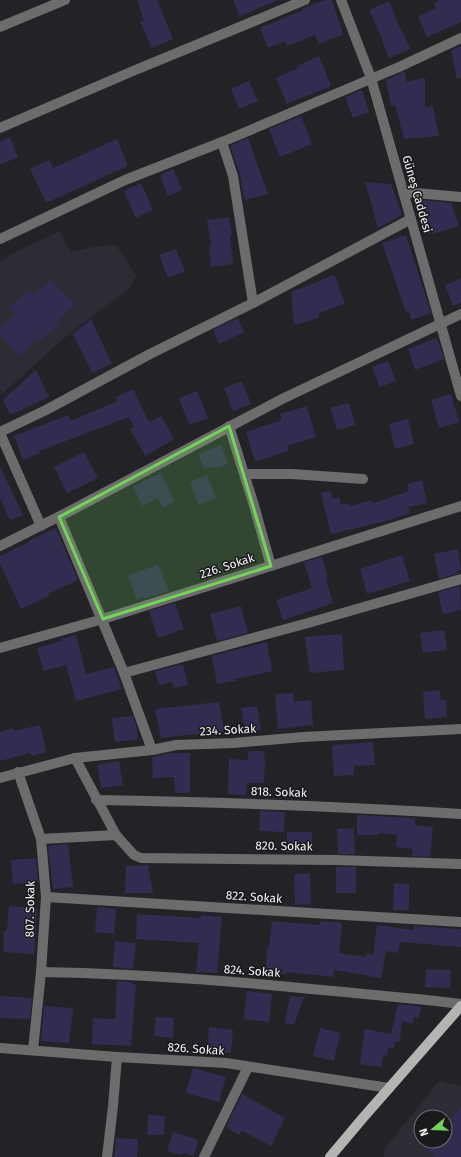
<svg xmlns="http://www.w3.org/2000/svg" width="461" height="1157" font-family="'Fira Sans',sans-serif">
	<rect width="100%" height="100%" fill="#232327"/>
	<g fill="#2c2c35" fill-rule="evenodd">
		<path d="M60,231L70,252L93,247L116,245L136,276L129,289L97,312L63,339L2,394L0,389V262L14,253Z"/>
		<path d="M439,1081L461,1086V1157H384L385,1148ZM421,1117H445V1141H421Z"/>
	</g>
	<g fill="#302d51">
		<path d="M137,0H157L173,39L152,48L140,22L144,20Z"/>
		<path d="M233,0H278L240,16Z"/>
		<path d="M325,0H332L343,34L319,44L315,35L287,46L285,41L268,48L260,28L303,10V8Z"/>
		<path d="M440,0H461V22L427,37L418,17L436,8L434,3Z"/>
		<path d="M389,1L402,33L403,32L410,49L389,58L382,41L383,40L369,10Z"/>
		<path d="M461,46V78L457,79L451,50Z"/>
		<path d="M319,56L331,86L287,104L276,78L298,68L297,66Z"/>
		<path d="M405,71L406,82L425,78V107L433,106L439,136L404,139L395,105L391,106L386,80Z"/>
		<path d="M249,81L258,101L239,109L231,89Z"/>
		<path d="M362,90L369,112L353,118L345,97Z"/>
		<path d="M301,116L312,144L280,157L269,129Z"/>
		<path d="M10,137L18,157L0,165V142Z"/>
		<path d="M248,138L268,194L244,200L240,174L230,146Z"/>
		<path d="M117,139L128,166L46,203L30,169L49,160L53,168Z"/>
		<path d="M173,169L182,190L168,196L160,175Z"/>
		<path d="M365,182L391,184L402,215L378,228Z"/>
		<path d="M141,183L153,210L136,218L124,191Z"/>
		<path d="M421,200L451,203L459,226L433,234Z"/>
		<path d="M229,217L232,236H230L233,264L211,267L209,246L211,245L207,220Z"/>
		<path d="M406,235L431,313L411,320L409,311L406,312L382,243Z"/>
		<path d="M176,249L185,271L168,278L159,255Z"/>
		<path d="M334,275L345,303L318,314L319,318L294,325L291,292Z"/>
		<path d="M461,279V303L453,306L445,285Z"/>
		<path d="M51,280L75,305L56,323L58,325L39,342L37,339L19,356L0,336V329L16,314L9,307L27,290L33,296Z"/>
		<path d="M238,318L244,332L219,344L213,330Z"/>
		<path d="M91,319L112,364L92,373L73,334Z"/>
		<path d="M437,338L444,359L415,370L408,349Z"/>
		<path d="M388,361L396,381L380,387L372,367Z"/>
		<path d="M36,370L49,397L10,415L3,400Z"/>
		<path d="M242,381L251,404L233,411L224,388Z"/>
		<path d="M133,389L149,422L161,416L174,439L145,456L130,429L134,427L129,417L39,451L40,453L23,460L14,436L68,415L71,421L118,401L116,397Z"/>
		<path d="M197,391L208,418L189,425L179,398Z"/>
		<path d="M451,394L459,422L439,428L431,400Z"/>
		<path d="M349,403L355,425L337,430L330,408Z"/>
		<path d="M307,406L316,437L287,446L288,451L255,462L246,432L282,420L280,414Z"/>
		<path d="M408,419L414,444L395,449L389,424Z"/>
		<path d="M221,445L228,464L219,467L204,468L198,454Z"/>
		<path d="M84,452L98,478L67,493L54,467Z"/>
		<path d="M0,466L23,515L10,520L0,498Z"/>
		<path d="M161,473L175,502L163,508L158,498L142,506L133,486Z"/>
		<path d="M207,475L216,498L199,505L190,482Z"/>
		<path d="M422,480L427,503L408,507L410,513L386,521L331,534L321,493L331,491L332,499L339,497L341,505L349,503L350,506L372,500L373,503L409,491L407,484Z"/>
		<path d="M56,528L78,580L48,594L49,596L21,609L0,564V556L29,542L28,541Z"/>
		<path d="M458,549L461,570L457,571L458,573L439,579L434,554Z"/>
		<path d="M402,555L410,581L367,594L360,569Z"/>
		<path d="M322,557L328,579H326L333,603L283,620L276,600L312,588L304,562Z"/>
		<path d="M158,564L169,591L144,599V597L137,600L128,576Z"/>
		<path d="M460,586L461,610L443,614L438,592Z"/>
		<path d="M175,603L184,629L158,638L149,611Z"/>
		<path d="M241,606L248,633L217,641L210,614Z"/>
		<path d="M444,630L447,650L423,653L420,633Z"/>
		<path d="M342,634L344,670L310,673L305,637Z"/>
		<path d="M76,635L86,674L114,667L122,689L76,701L66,665L44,671L37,648L61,641L60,639Z"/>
		<path d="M267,642L272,671L235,679L236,681L217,684L212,656Z"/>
		<path d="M183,664L188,685L174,688L172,682L159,685L155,671Z"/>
		<path d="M440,690V700H446L447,717L425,719L423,692Z"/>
		<path d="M293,693L294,702L311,700L313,725L278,729L275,694Z"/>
		<path d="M219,702L224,732L195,735V734L161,738L155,709Z"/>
		<path d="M257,706L261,730L245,732L241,708Z"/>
		<path d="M133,716L136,725L138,739L115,742L112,718Z"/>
		<path d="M40,725L46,752L31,756L30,753L0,761V732L13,728L14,731Z"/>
		<path d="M373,742L375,765L354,766V775L334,776L332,745Z"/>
		<path d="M248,751H264L265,762L264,783H247L246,795L228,794L229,759L248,760Z"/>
		<path d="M170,753H190V793H175L174,777L153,778L152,757Z"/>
		<path d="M119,761L123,785L101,788L97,765Z"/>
		<path d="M260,811L285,812L284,832L259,831Z"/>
		<path d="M357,815L415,818V825L433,827L430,857L412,856L413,849L396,847L397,835L378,833V835H357Z"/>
		<path d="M354,828L355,854H338L337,829Z"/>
		<path d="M287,832H312V853L286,852Z"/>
		<path d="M68,844L73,887L53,889L48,846Z"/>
		<path d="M36,858L38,882L13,884L11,860Z"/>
		<path d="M148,865L153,893H125L126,866Z"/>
		<rect x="336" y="867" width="20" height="26"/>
		<path d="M310,873L311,904L295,905L294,874Z"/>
		<path d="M394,883L409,884V910H393Z"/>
		<path d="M9,906L37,908L34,954L3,952L4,931H7Z"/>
		<path d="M97,907L116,909L114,934L95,932Z"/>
		<path d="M137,914L201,918V915L222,917L217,973L196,972L199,943L136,939Z"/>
		<path d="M272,921L319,925L321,921L342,923L339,953L366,957L367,953L373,955L377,925L413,930L414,926L461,929V947L400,942L398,953L386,951L381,978L334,970L333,977L309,974V975L287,972V974L266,972L267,947H269Z"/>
		<path d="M115,941L136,943L133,969L113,967Z"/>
		<path d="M426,969L451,970L450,988L425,987Z"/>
		<path d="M117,981L132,982V984L136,985L131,1046L92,1044L93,1018L115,1019Z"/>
		<path d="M247,991L272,994L269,1022L244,1019Z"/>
		<path d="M0,996L32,998L30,1019L0,1018Z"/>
		<path d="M290,996L304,997L294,1025L285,1023Z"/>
		<path d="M398,1004L422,1007L418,1018L414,1017L412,1024L402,1021L400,1041L395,1042L394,1048H388L387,1055L383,1056L381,1067L360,1064L365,1029L391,1034Z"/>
		<path d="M44,1006L73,1008L69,1043L41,1041Z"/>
		<path d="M156,1017L174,1018L173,1038L154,1036Z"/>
		<path d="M209,1027L233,1030L231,1053L207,1051Z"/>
		<path d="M320,1028L340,1033L334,1061L313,1056Z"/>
		<path d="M193,1068L226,1077L219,1102L186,1093Z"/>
		<path d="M242,1094L285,1118L271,1146L242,1131L239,1135L226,1127Z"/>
		<path d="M461,1108V1157H435L420,1141H445V1124Z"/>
		<path d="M148,1115L165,1116L164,1135H147Z"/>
		<path d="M173,1132L198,1140L194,1156L184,1153L182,1155L167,1151Z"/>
		<path d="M116,1138L138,1139L137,1157H114Z"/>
	</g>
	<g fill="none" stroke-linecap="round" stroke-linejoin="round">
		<g stroke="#6b6c6b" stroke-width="10">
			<path d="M341,0L371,78L461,396"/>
			<path d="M0,27L65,0"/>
			<path d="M0,128L133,71L305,0"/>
			<path d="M222,142L233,176L253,303"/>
			<path d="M404,192L461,197"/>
			<path d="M0,239L125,180L222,142L399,67L461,38"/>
			<path d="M229,426L253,502L271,566"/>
			<path d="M0,432L46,410L150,354L253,303L411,219"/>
			<path d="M0,433L41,526"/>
			<path d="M245,474H292L363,479"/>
			<path d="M59,517L124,673L152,750"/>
			<path d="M0,546L68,512L282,399L461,314"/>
			<path d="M0,648L103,619L461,506"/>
			<path d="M124,673L308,623L461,579"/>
			<path d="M75,758L116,835"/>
			<path d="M18,772L41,839L46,897L41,972L33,1050"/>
			<path d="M0,778L75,758L152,750L176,745L234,743L303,737L461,729"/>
			<path d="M96,800C218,802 340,806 461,814"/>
			<path d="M41,839L116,835L134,855L141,858L335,860L461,864"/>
			<path d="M46,897L461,922"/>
			<path d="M41,972C173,974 305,988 436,1001L461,1004"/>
			<path d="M0,1048L117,1057L226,1063L389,1088"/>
			<path d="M107,1157L113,1106L117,1057"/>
			<path d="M204,1157L248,1067"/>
		</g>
		<path stroke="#b3b5b2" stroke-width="10" d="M330,1157L362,1119L461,1006"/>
	</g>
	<path fill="#75d25a" fill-opacity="0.2" stroke="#75d25a" stroke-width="3" stroke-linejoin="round" d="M229,426L271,566L103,619L59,517Z"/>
	<g text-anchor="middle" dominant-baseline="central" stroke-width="3" stroke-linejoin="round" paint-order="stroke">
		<g font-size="12" fill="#f4f4f7" stroke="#1a1a1d">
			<text transform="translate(417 194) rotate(74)">Güneş Caddesi</text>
			<text transform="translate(227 566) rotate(-18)">226. Sokak</text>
			<text transform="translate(228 730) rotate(-3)">234. Sokak</text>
			<text transform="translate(279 792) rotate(2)">818. Sokak</text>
			<text transform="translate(284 846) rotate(1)">820. Sokak</text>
			<text transform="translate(254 897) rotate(4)">822. Sokak</text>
			<text transform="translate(30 909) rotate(-89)">807. Sokak</text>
			<text transform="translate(252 971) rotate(4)">824. Sokak</text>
			<text transform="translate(196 1049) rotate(4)">826. Sokak</text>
		</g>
	</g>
	<g transform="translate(433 1129) rotate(251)"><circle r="19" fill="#1a1a1d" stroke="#717174"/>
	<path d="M0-3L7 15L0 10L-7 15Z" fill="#75d25a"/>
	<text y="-6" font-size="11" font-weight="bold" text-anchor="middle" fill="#f4f4f7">N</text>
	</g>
</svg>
